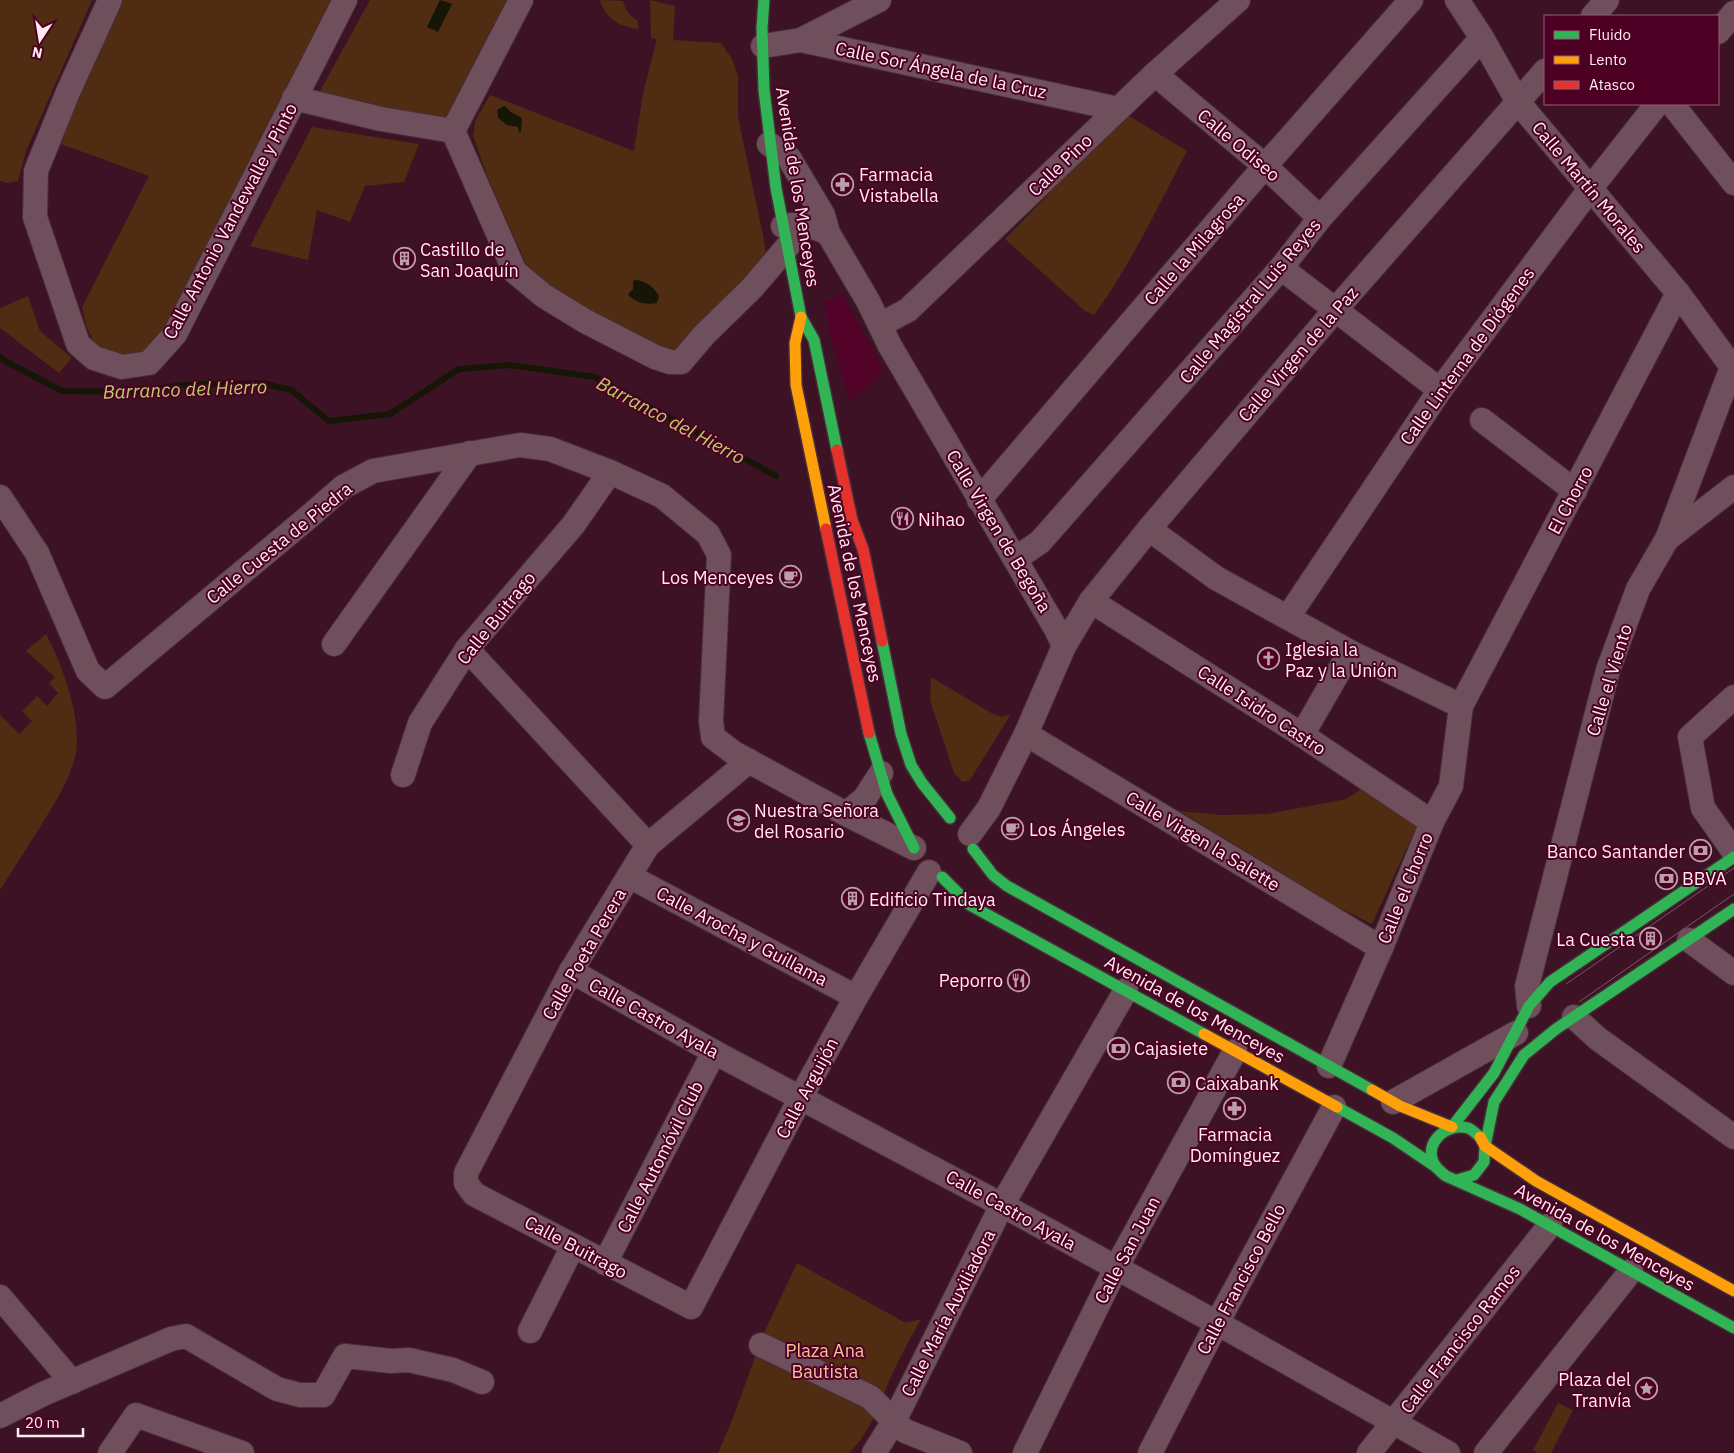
<svg xmlns="http://www.w3.org/2000/svg" width="1734" height="1453" font-family="'IBM Plex Sans',sans-serif">
	<rect width="100%" height="100%" fill="#3c1224"/>
	<path fill="#540328" d="M842,294L884,371L850,401L831,339L824,302Z"/>
	<g fill="#4f2c12">
		<path d="M0,0H92L26,151L18,181L6,183L0,181Z"/>
		<path d="M122,0H335L172,328L150,354L115,355L95,343L86,326L82,307L149,176L58,143Z"/>
		<path d="M370,0H510L449,120L323,103L320,91Z"/>
		<path d="M600,0L623,1C625,10 630,16 638,21V29C620,27 605,18 600,0Z"/>
		<path d="M650,0L675,6L673,40L721,43L732,59L738,76V117L763,235L766,254L725,298L671,359L559,295L527,266L488,178L473,136L475,121L490,95L634,151L643,93L657,39L651,38Z"/>
		<path d="M1126,114L1187,151C1158,206 1131,265 1094,315L1085,311L1005,239Z"/>
		<path d="M312,127L419,144L404,182L365,186L350,222L317,210L308,260L250,246Z"/>
		<path d="M28,296L40,331L72,358L59,373L0,328V308Z"/>
		<path d="M46,634C63,665 85,726 74,761C67,785 52,807 39,829C26,849 13,870 0,890V715L19,734L32,721L22,711L37,696L47,706L58,693L49,683L55,677L26,651Z"/>
		<path d="M931,677L993,714L1002,717L1011,714L970,780L963,782L954,773L930,700Z"/>
		<path d="M1363,788L1417,826L1372,924L1334,905L1180,811L1220,815L1267,814L1346,799Z"/>
		<path d="M797,1263L906,1323L921,1319C913,1334 904,1349 897,1364C882,1394 874,1429 849,1453H718L734,1415L763,1335Z"/>
		<path d="M1558,1403L1573,1410L1551,1453H1538L1533,1450Z"/>
	</g>
	<g fill="#151605">
		<path d="M440,0L452,4L438,32L427,27Z"/>
		<path d="M504,106C508,108 508,110 511,112C515,115 518,114 522,119L521,132L519,133L518,127L507,125L498,118L497,110Z"/>
		<path d="M635,280C645,280 655,288 659,296L657,303C647,305 634,303 628,294L633,289V282Z"/>
	</g>
	<g fill="none" stroke-linecap="round" stroke-linejoin="round">
		<path stroke="#151605" stroke-width="6" d="M0,357L7,362L62,391L135,392L183,385L262,383L291,390L329,421L390,414L459,369L510,365L595,377L776,476"/>
		<defs>
			<g id="street">
				<path d="M110,0L68,92L36,171L35,217L78,344L94,358L122,367L149,363L175,334L345,0"/>
				<path d="M1457,0L1482,38L1518,102L1678,293L1732,367L1667,539L1638,589L1608,670L1527,986L1529,1006"/>
				<path d="M1593,16L1607,0"/>
				<path d="M1718,32L1734,13"/>
				<path d="M801,40L879,0"/>
				<path d="M763,46L801,40L1118,109"/>
				<path d="M1155,74L1265,166L1320,218"/>
				<path d="M294,98L381,119L453,131L521,0"/>
				<path d="M1672,104L1734,183"/>
				<path d="M453,131L515,272L544,296L585,321L655,357L670,362H681L704,335L752,288L788,246"/>
				<path d="M769,144L789,158L823,215L828,233L868,301L890,346L1056,629L1064,646"/>
				<path d="M783,226C802,223 811,225 828,233"/>
				<path d="M1281,268L1440,390"/>
				<path d="M880,325L908,310L1155,74L1238,0"/>
				<path d="M1482,420L1575,491"/>
				<path d="M0,497L37,553L88,671L105,687L311,515L343,487L373,471L520,445L550,449L610,472L662,496L708,534L719,555L711,721L713,737L734,753L846,814L914,848"/>
				<path d="M979,500L1265,166L1411,0"/>
				<path d="M1149,529L1216,578L1350,652L1461,706"/>
				<path d="M1667,539L1734,487"/>
				<path d="M1015,559L1040,542L1281,268L1320,218L1482,38"/>
				<path d="M1091,601L1302,735L1432,822"/>
				<path d="M1288,617L1440,390L1590,189L1657,104"/>
				<path d="M334,644L470,453"/>
				<path d="M467,649L648,845"/>
				<path d="M1734,697L1690,737L1703,808L1734,852"/>
				<path d="M1026,734L1381,948"/>
				<path d="M1302,735L1350,652"/>
				<path d="M749,761L648,845L571,971L466,1173V1183L474,1194L691,1307L801,1097L856,997L929,872"/>
				<path d="M403,775L420,723L467,649L574,524L610,472"/>
				<path d="M846,814L865,798L881,773"/>
				<path d="M970,834L989,808L1026,734L1064,646L1091,601L1149,529L1336,309L1545,71"/>
				<path d="M629,876L856,997"/>
				<path d="M1689,940L1734,973"/>
				<path d="M571,971L714,1052L1002,1205L1217,1323L1448,1453"/>
				<path d="M1574,1017L1597,1038L1734,1137"/>
				<path d="M1329,1066L1381,948L1432,822L1451,786L1461,706L1678,293"/>
				<path d="M1393,1102L1516,1033"/>
				<path d="M605,1263L714,1052"/>
				<path d="M0,1297L72,1382"/>
				<path d="M530,1331L573,1246"/>
				<path d="M761,1345L870,1397L894,1421L905,1431L960,1453"/>
				<path d="M0,1416L43,1394L171,1339L186,1336L277,1389L300,1395H323L345,1356L391,1361L409,1360L453,1370L482,1382"/>
				<path d="M110,1453L136,1415L242,1453"/>
				<path d="M874,1453L894,1421L1002,1205L1126,990"/>
				<path d="M1025,1453L1116,1268L1235,1051"/>
				<path d="M1150,1453L1217,1323L1334,1107"/>
				<path d="M1369,1453L1550,1225"/>
				<path d="M1486,1453L1631,1271"/>
			</g>
			<g id="fast">
				<path d="M764,0L762,28L764,90L776,188L801,317L814,340L837,450"/>
				<path d="M882,641L901,734L911,765L922,783L950,818"/>
				<path d="M869,733L887,794L914,848"/>
				<path d="M973,849L993,875L1007,886L1372,1090"/>
				<path d="M942,877L970,905L1204,1034"/>
				<path d="M1337,1107L1393,1138L1436,1167"/>
				<path d="M1452,1127L1494,1073L1529,1006L1550,982L1734,857"/>
				<path d="M1480,1137C1476,1134 1472,1129 1468,1128C1444,1122 1420,1147 1437,1168C1440,1171 1443,1174 1446,1176L1520,1209L1734,1328"/>
				<path d="M1457,1180L1474,1175L1484,1162L1485,1146L1494,1102L1524,1055L1556,1029L1734,909"/>
			</g>
			<g id="slow">
				<path d="M801,317L795,343L796,385L826,529"/>
				<path d="M1204,1034L1337,1107"/>
				<path d="M1372,1090L1400,1106L1452,1127"/>
				<path d="M1480,1137L1485,1146L1536,1181L1734,1291"/>
			</g>
			<g id="jam">
				<path d="M837,450L852,520L863,549L882,641"/>
				<path d="M826,529L869,733"/>
			</g>
		</defs>
		<use href="#street" stroke="#472e38" stroke-width="26"/>
		<use href="#fast" stroke="#472e38" stroke-width="14"/>
		<use href="#slow" stroke="#472e38" stroke-width="14"/>
		<use href="#jam" stroke="#472e38" stroke-width="14"/>
		<use href="#street" stroke="#6f4f5b" stroke-width="24"/>
		<use href="#fast" stroke="#30b455" stroke-width="11"/>
		<use href="#slow" stroke="#ff9f0a" stroke-width="11"/>
		<use href="#jam" stroke="#e5322d" stroke-width="11"/>
		<g stroke="#765864" stroke-width="1">
			<path d="M1566,984L1734,868"/>
			<path d="M1579,1002L1734,894"/>
		</g>
	</g>
	<defs>
		<symbol id="pharmacy-ring" viewBox="-11 -11 22 22"><circle r="9.5" fill="#4d0023" stroke="#bb9fa9" stroke-width="1.5"/><path d="M-2-6h4v4h4v4h-4v4h-4v-4h-4v-4h4Z" fill="#bb9fa9"/></symbol>
		<symbol id="building-ring" viewBox="-11 -11 22 22"><circle r="9.5" fill="#4d0023" stroke="#bb9fa9" stroke-width="1.5"/><path d="M-4-6H4V6H1V3H-1V6H-4ZM-2.5-4.3h1.7v1.8h-1.7ZM.8-4.3h1.7v1.8H.8ZM-2.5-1h1.7V.8h-1.7ZM.8-1h1.7V.8H.8Z" fill="#bb9fa9"/></symbol>
		<symbol id="restaurant-ring" viewBox="-11 -11 22 22"><circle r="9.5" fill="#4d0023" stroke="#bb9fa9" stroke-width="1.5"/><path d="M-5-6h1v4h1v-4h1v4h1v-4h1v5L-1.5 .5V6h-2V.5L-5-1ZM5-6V6H3V1.5H1.5Q1.5-4 5-6Z" fill="#bb9fa9"/></symbol>
		<symbol id="cafe-ring" viewBox="-11 -11 22 22"><circle r="9.5" fill="#4d0023" stroke="#bb9fa9" stroke-width="1.5"/><path d="M-5.5-4.5H6V0H3Q3 3.5 0 3.5H-2.5Q-5.5 3.5-5.5 0ZM3-3.2v2h1.7v-2ZM-6 4.5H4V6H-6Z" fill="#bb9fa9"/></symbol>
		<symbol id="church-ring" viewBox="-11 -11 22 22"><circle r="9.5" fill="#4d0023" stroke="#bb9fa9" stroke-width="1.5"/><path d="M-1.2-6h2.4v3.5h3.3v2.4h-3.3V6h-2.4V-.1h-3.3v-2.4h3.3Z" fill="#bb9fa9"/></symbol>
		<symbol id="school-ring" viewBox="-11 -11 22 22"><circle r="9.5" fill="#4d0023" stroke="#bb9fa9" stroke-width="1.5"/><path d="M0-5L7-2L0 1L-7-2ZM-4 1L0 2.5L4 1V4Q0 6-4 4Z" fill="#bb9fa9"/></symbol>
		<symbol id="bank-ring" viewBox="-11 -11 22 22"><circle r="9.5" fill="#4d0023" stroke="#bb9fa9" stroke-width="1.5"/><path d="M-6-4H6V4H-6ZM0-2.3a2.3 2.3 0 1 0 0 4.6a2.3 2.3 0 1 0 0-4.6Z" fill="#bb9fa9"/></symbol>
		<symbol id="sight-ring" viewBox="-11 -11 22 22"><circle r="9.5" fill="#4d0023" stroke="#bb9fa9" stroke-width="1.5"/><path d="M0-6L1.8-2.2L6-1.7L2.9 1.2L3.7 5.4L0 3.3L-3.7 5.4L-2.9 1.2L-6-1.7L-1.8-2.2Z" fill="#bb9fa9"/></symbol>
	</defs>
	<g fill-rule="evenodd">
		<use href="#pharmacy-ring" x="830" y="172" width="25" height="25"/>
		<use href="#building-ring" x="392" y="246" width="25" height="25"/>
		<use href="#restaurant-ring" x="890" y="506" width="25" height="25"/>
		<use href="#cafe-ring" x="778" y="564" width="25" height="25"/>
		<use href="#church-ring" x="1256" y="646" width="25" height="25"/>
		<use href="#school-ring" x="726" y="808" width="25" height="25"/>
		<use href="#cafe-ring" x="1000" y="816" width="25" height="25"/>
		<use href="#bank-ring" x="1688" y="838" width="25" height="25"/>
		<use href="#bank-ring" x="1654" y="866" width="25" height="25"/>
		<use href="#building-ring" x="840" y="886" width="25" height="25"/>
		<use href="#building-ring" x="1638" y="926" width="25" height="25"/>
		<use href="#restaurant-ring" x="1006" y="968" width="25" height="25"/>
		<use href="#bank-ring" x="1106" y="1036" width="25" height="25"/>
		<use href="#bank-ring" x="1166" y="1070" width="25" height="25"/>
		<use href="#pharmacy-ring" x="1222" y="1096" width="25" height="25"/>
		<use href="#sight-ring" x="1634" y="1376" width="25" height="25"/>
	</g>
	<g text-anchor="middle" dominant-baseline="central" stroke-width="4" stroke-linejoin="round" paint-order="stroke">
		<g font-size="18" fill="#ffebf0" stroke="#4d0023">
			<text transform="translate(941 70) rotate(12)">Calle Sor Ángela de la Cruz</text>
			<text transform="translate(1239 145) rotate(40)">Calle Odiseo</text>
			<text transform="translate(1060 165) rotate(-44)">Calle Pino</text>
			<text transform="translate(798 187) rotate(81)">Avenida de los Menceyes</text>
			<text transform="translate(1589 187) rotate(50)">Calle Martín Morales</text>
			<text transform="translate(230 221) rotate(-62)">Calle Antonio Vandewalle y Pinto</text>
			<text transform="translate(1194 249) rotate(-49)">Calle la Milagrosa</text>
			<text transform="translate(1250 301) rotate(-50)">Calle Magistral Luis Reyes</text>
			<text transform="translate(1298 354) rotate(-49)">Calle Virgen de la Paz</text>
			<text transform="translate(1467 356) rotate(-54)">Calle Linterna de Diógenes</text>
			<text transform="translate(1570 500) rotate(-62)">El Chorro</text>
			<text transform="translate(999 531) rotate(59)">Calle Virgen de Begoña</text>
			<text transform="translate(279 543) rotate(-39)">Calle Cuesta de Piedra</text>
			<text transform="translate(855 583) rotate(78)">Avenida de los Menceyes</text>
			<text transform="translate(496 618) rotate(-51)">Calle Buitrago</text>
			<text transform="translate(1609 680) rotate(-73)">Calle el Viento</text>
			<text transform="translate(1262 710) rotate(33)">Calle Isidro Castro</text>
			<text transform="translate(1203 841) rotate(31)">Calle Virgen la Salette</text>
			<text transform="translate(1405 888) rotate(-68)">Calle el Chorro</text>
			<text transform="translate(742 936) rotate(28)">Calle Arocha y Guillama</text>
			<text transform="translate(584 954) rotate(-60)">Calle Poeta Perera</text>
			<text transform="translate(1195 1009) rotate(29)">Avenida de los Menceyes</text>
			<text transform="translate(654 1018) rotate(29)">Calle Castro Ayala</text>
			<text transform="translate(807 1088) rotate(-62)">Calle Arguijón</text>
			<text transform="translate(660 1157) rotate(-63)">Calle Automóvil Club</text>
			<text transform="translate(1011 1210) rotate(29)">Calle Castro Ayala</text>
			<text transform="translate(1605 1237) rotate(29)">Avenida de los Menceyes</text>
			<text transform="translate(576 1247) rotate(28)">Calle Buitrago</text>
			<text transform="translate(1127 1250) rotate(-62)">Calle San Juan</text>
			<text transform="translate(1241 1279) rotate(-62)">Calle Francisco Bello</text>
			<text transform="translate(948 1313) rotate(-63)">Calle María Auxiliadora</text>
			<text transform="translate(1460 1339) rotate(-52)">Calle Francisco Ramos</text>
		</g>
		<g font-size="18" fill="#ffebf0" stroke="#4d0023" text-anchor="start">
			<text x="859" y="174">Farmacia<tspan x="859" dy="21">Vistabella</tspan></text>
			<text x="420" y="249">Castillo de<tspan x="420" dy="21">San Joaquín</tspan></text>
			<text x="918" y="519">Nihao</text>
			<text x="774" y="577" text-anchor="end">Los Menceyes</text>
			<text x="1285" y="649">Iglesia la<tspan x="1285" dy="21">Paz y la Unión</tspan></text>
			<text x="754" y="810">Nuestra Señora<tspan x="754" dy="21">del Rosario</tspan></text>
			<text x="1029" y="829">Los Ángeles</text>
			<text x="1685" y="851" text-anchor="end">Banco Santander</text>
			<text x="1682" y="878">BBVA</text>
			<text x="869" y="899">Edificio Tindaya</text>
			<text x="1635" y="939" text-anchor="end">La Cuesta</text>
			<text x="1003" y="980" text-anchor="end">Peporro</text>
			<text x="1134" y="1048">Cajasiete</text>
			<text x="1195" y="1083">Caixabank</text>
			<text x="1235" y="1134" text-anchor="middle">Farmacia<tspan x="1235" dy="21">Domínguez</tspan></text>
			<text x="1631" y="1379" text-anchor="end">Plaza del<tspan x="1631" dy="21">Tranvía</tspan></text>
		</g>
		<g font-size="18" fill="#f5c39a" stroke="#4d0023">
			<text x="825" y="1350">Plaza Ana<tspan x="825" dy="21">Bautista</tspan></text>
		</g>
		<g font-size="19" font-style="italic" fill="#b5d06a" stroke="#4d0023">
			<text transform="translate(185 389) rotate(-2)">Barranco del Hierro</text>
			<text transform="translate(671 420) rotate(28)">Barranco del Hierro</text>
		</g>
	</g>
	<rect x="1544" y="15" width="175" height="90" fill="#4d0023" stroke="#945e75"/>
	<rect x="1554" y="31" width="25" height="8" fill="#30b455" stroke="#945e75"/>
	<text x="1589" y="40" font-size="15" fill="#ffebf0">Fluido</text>
	<rect x="1554" y="56" width="25" height="8" fill="#ff9f0a" stroke="#945e75"/>
	<text x="1589" y="65" font-size="15" fill="#ffebf0">Lento</text>
	<rect x="1554" y="81" width="25" height="8" fill="#e5322d" stroke="#945e75"/>
	<text x="1589" y="90" font-size="15" fill="#ffebf0">Atasco</text>
	<g transform="translate(40 40) rotate(192)" stroke="#4d0023" stroke-width="4" paint-order="stroke">
	<path d="M0-4L9 19L0 12L-9 19Z" fill="#ffebf0"/>
	<text y="-8" font-size="14" font-weight="bold" text-anchor="middle" fill="#ffebf0">N</text>
	</g>
	<path d="M18 1428v8h65v-8" fill="none" stroke="#ffebf0" stroke-width="2.5"/>
	<text x="25" y="1428" font-size="15" fill="#ffebf0" stroke="#4d0023" stroke-width="4" paint-order="stroke">20 m</text>
</svg>
